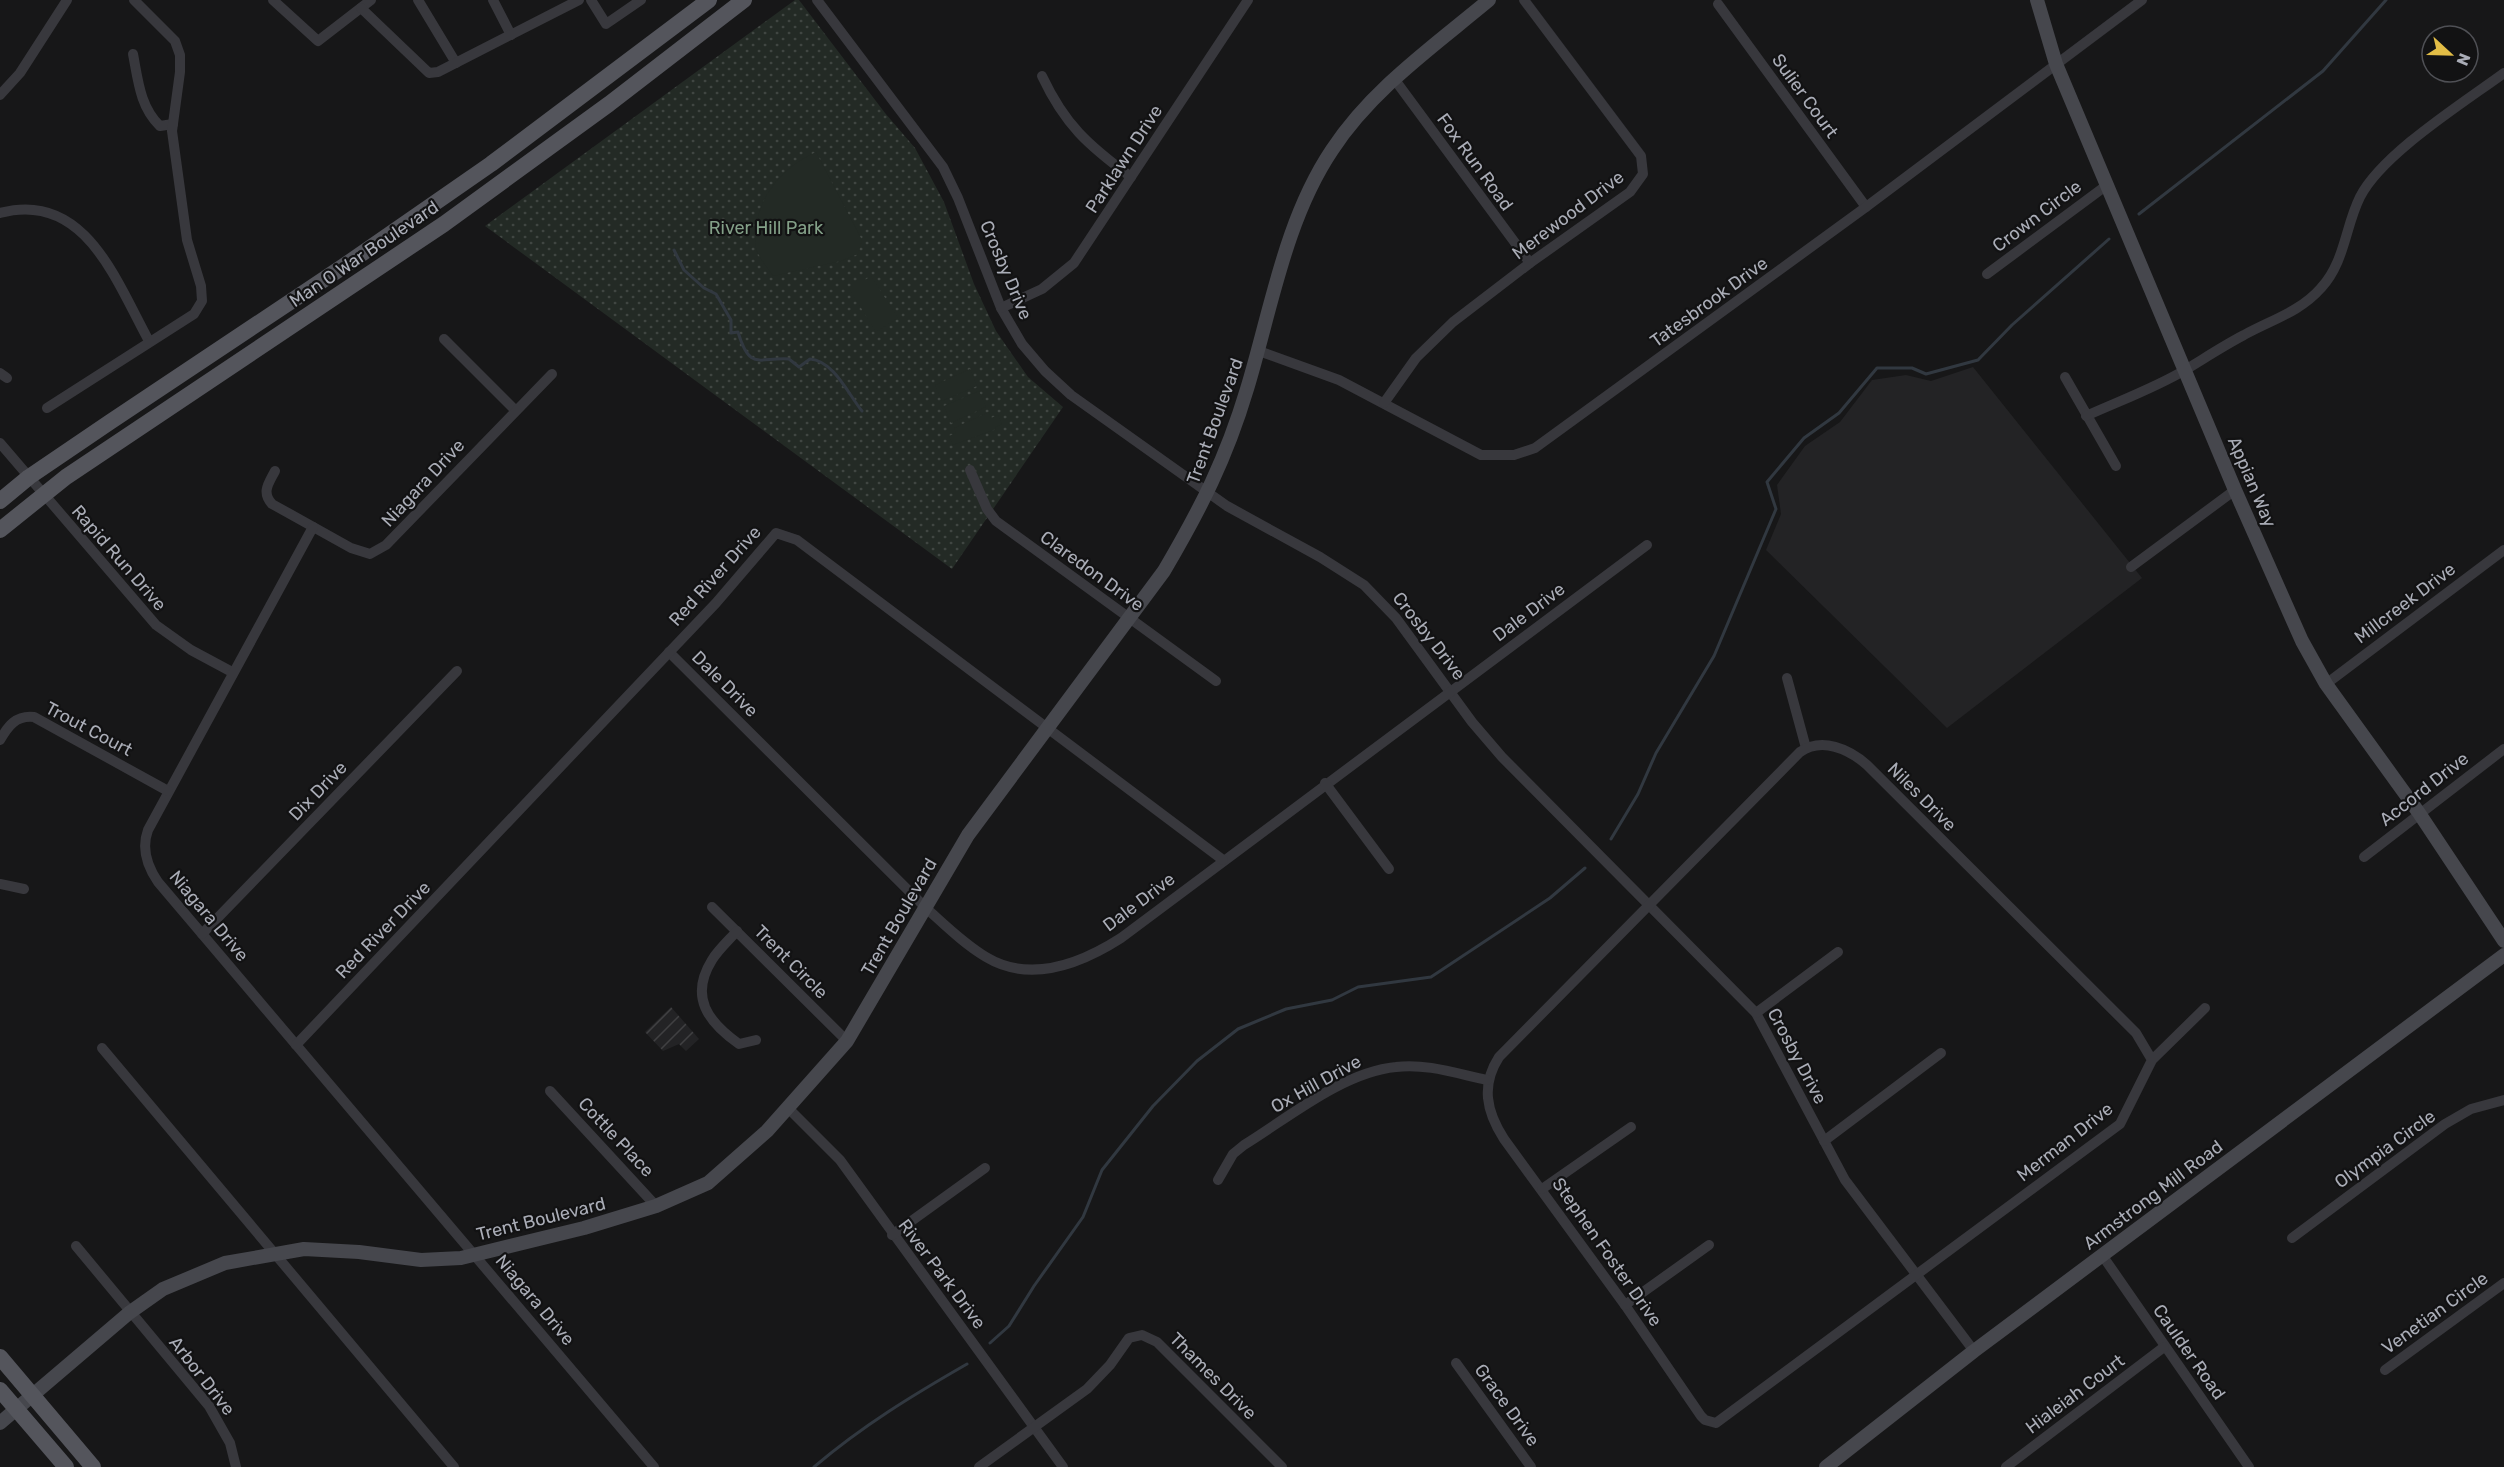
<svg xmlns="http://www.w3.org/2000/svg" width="2504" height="1467" font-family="Rubik,sans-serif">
	<defs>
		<pattern id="industrial-furrows" width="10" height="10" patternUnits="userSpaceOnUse" patternTransform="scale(1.5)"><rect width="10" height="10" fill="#232325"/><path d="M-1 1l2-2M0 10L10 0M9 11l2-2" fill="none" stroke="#404042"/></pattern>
		<pattern id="grass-dots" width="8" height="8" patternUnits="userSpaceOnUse" patternTransform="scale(1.5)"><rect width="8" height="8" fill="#232a25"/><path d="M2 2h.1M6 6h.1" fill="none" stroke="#404642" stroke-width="1.8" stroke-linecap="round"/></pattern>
	</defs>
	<rect width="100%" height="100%" fill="#171718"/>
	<path fill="#232325" d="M1973,367L2142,578L1947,728L1766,550L1781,514L1777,485L1805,446L1840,422L1872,380L1906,375L1931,381Z"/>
	<path fill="url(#industrial-furrows)" d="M671,1007L699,1039L686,1051L679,1044L663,1051L645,1032Z"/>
	<path fill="url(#grass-dots)" d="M795,0H799L885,113L915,148L944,202L974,284L996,331L1028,377L1063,407L952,569L485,226Z"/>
	<g fill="#232a25">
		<path d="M816,152L862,240L858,254L841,261L773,276C768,268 758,257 756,248C751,205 778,169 816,152Z"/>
		<path d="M871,276L898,318L876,332L850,290Z"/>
		<path d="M970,369L977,386L942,401L935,385Z"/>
		<path d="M979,391L986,407L951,423L944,406Z"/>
		<path d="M989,412L991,418L998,415L1002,424L995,427L996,429L953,445L949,436L956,433L954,428Z"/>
	</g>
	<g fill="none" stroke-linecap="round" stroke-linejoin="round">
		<g stroke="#313840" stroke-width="3">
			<path d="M2139,214L2323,71L2386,0"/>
			<path d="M674,250L684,270L704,288L716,294L731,320V333L738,332C750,372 759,357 789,359L799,367L810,359C834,361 848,394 862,411"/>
			<path d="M1611,839L1638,794L1656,753L1714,656L1776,509L1767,482L1804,438L1839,413L1877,368H1912L1926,374L1978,360L2012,325L2109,239"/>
			<path d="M990,1343L1009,1326L1034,1286L1083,1217L1102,1170L1153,1106L1197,1061L1238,1029L1286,1009L1332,1000L1358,987L1431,977L1550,898L1585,868"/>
			<path d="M814,1467C862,1426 913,1395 967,1364"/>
		</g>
		<g stroke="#38383d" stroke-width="10">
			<path d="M273,0L318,41L371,0"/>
			<path d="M418,0L456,63"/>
			<path d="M493,0L511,35"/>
			<path d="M591,0L606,24L641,0"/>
			<path d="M817,0L943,167L958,198L1001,308L1022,344L1045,371L1071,395L1227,506L1320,557L1364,585L1396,618L1472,722L1502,757L1756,1013L1845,1180L1974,1351"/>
			<path d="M1718,4L1866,207"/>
			<path d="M361,8L429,73L438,72L579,0"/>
			<path d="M133,54C138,80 140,107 160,126L173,124"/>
			<path d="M1042,76C1065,125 1088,145 1131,177"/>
			<path d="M1395,80L1530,263"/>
			<path d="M0,95L20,73L67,0"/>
			<path d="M0,213C85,190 116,281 149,341"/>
			<path d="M1987,274L2107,185"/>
			<path d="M1001,308L1042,289L1074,263L1248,0"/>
			<path d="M444,339L515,410"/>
			<path d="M1259,351L1339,380L1481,455H1514L1535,448L1866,207L2142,0"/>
			<path d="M0,373L7,378"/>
			<path d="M2065,377L2116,466"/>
			<path d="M1384,403L1416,358L1453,322L1530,263L1630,192L1643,174L1641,156L1524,0"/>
			<path d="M47,408L194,314L202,301L201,286L187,240L172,131L180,72V55L175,41L134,0"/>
			<path d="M2086,416C2119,401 2155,388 2185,370C2205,358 2223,346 2244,335C2271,320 2300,312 2321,288C2345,262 2345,227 2360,197C2382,154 2463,103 2504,73"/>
			<path d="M0,443L156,625L191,650L232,672"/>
			<path d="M970,470L987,509L996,521L1216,681"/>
			<path d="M275,471C269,483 261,492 272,504L351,548L370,554L386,545L552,374"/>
			<path d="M313,527L148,830C141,849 147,866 158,882L654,1467"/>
			<path d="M2131,567L2235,490"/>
			<path d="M669,652L926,908C945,925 964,944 986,957C1031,984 1082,963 1121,938L1647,545"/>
			<path d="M1787,678L1806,748"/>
			<path d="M2326,684L2504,550"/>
			<path d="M0,740C8,726 16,715 34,717L168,791"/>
			<path d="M1325,783L1389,869"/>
			<path d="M2364,857L2504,749"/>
			<path d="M0,884L24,889"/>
			<path d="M712,907L847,1041"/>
			<path d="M737,931C729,940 718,950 712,960C689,997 708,1022 739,1044L756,1040"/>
			<path d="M202,934L457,671"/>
			<path d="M1756,1013L1838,952"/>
			<path d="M296,1045L716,603L776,533L797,540L1223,860"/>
			<path d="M102,1048L454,1467"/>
			<path d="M2152,1060L2136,1033L1867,765C1849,749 1822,737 1800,752L1499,1057C1481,1085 1486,1111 1504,1139L1625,1305L1701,1416L1705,1420L1716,1423L2120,1124L2152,1060L2205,1008"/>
			<path d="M550,1091L656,1206"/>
			<path d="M787,1107L840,1160L1063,1467"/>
			<path d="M1824,1141L1941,1053"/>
			<path d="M1218,1180L1233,1154L1244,1145C1288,1118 1343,1072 1396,1067C1426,1063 1458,1074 1487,1080"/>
			<path d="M1542,1189L1631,1127"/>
			<path d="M892,1235L985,1168"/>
			<path d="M2292,1238L2445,1124L2471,1109L2504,1100"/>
			<path d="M76,1246L209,1406L230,1443L236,1467"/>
			<path d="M2102,1255L2249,1467"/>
			<path d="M1625,1305L1709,1245"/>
			<path d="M1456,1363L1531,1467"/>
			<path d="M2385,1370L2504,1283"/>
			<path d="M979,1467L1087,1389L1110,1365L1129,1338L1142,1335L1157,1342L1282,1467"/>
			<path d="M2006,1467L2164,1347"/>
		</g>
		<g stroke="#46474d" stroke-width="14">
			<path d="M2037,0L2056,64L2235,490L2302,641L2326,684L2419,813L2504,941"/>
			<path d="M0,1423L129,1313L163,1289L225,1263L304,1249L359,1252L421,1260L461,1258L584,1228L656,1206L708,1183L767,1131L847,1041L968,835L1164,571C1201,508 1226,459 1247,389C1271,310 1285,220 1332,150C1372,89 1434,46 1489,0"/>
			<path d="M1826,1467L1974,1351L2504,955"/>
		</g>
		<g stroke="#54555c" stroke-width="16">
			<path d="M0,501L29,477L110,422L344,266L491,164L709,0"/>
			<path d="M0,530L66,477L444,224L609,104L744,0"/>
			<path d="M0,1357L93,1467"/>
			<path d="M0,1390L66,1467"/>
		</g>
	</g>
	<g text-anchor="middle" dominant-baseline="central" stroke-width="4.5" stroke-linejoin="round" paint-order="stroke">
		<g font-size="18" fill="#aaadb7" stroke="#121213">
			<text transform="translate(1805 96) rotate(54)">Sulier Court</text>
			<text transform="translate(1124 159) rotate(-57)">Parklawn Drive</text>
			<text transform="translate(1475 162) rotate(54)">Fox Run Road</text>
			<text transform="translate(1568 215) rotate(-37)">Merewood Drive</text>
			<text transform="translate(2037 216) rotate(-37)">Crown Circle</text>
			<text transform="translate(364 254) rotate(-34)">Man O War Boulevard</text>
			<text transform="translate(1006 270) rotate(67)">Crosby Drive</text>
			<text transform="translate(1709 302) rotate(-36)">Tatesbrook Drive</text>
			<text transform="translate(1215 421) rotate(-70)">Trent Boulevard</text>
			<text transform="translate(2252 482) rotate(67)">Appian Way</text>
			<text transform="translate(423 483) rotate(-47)">Niagara Drive</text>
			<text transform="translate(119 558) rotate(49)">Rapid Run Drive</text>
			<text transform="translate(1092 571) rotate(36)">Claredon Drive</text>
			<text transform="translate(715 576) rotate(-48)">Red River Drive</text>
			<text transform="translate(2405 603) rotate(-37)">Millcreek Drive</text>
			<text transform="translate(1529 612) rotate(-37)">Dale Drive</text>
			<text transform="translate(1429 636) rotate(52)">Crosby Drive</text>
			<text transform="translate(725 684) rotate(45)">Dale Drive</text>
			<text transform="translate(89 729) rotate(28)">Trout Court</text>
			<text transform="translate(2424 789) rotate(-38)">Accord Drive</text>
			<text transform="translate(318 791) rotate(-46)">Dix Drive</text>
			<text transform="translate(1922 797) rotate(45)">Niles Drive</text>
			<text transform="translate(1139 902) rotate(-37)">Dale Drive</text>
			<text transform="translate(209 916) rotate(50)">Niagara Drive</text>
			<text transform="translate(899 917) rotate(-60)">Trent Boulevard</text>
			<text transform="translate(383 930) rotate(-46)">Red River Drive</text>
			<text transform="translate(791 962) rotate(45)">Trent Circle</text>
			<text transform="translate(1797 1056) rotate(62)">Crosby Drive</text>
			<text transform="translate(1316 1084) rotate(-29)">Ox Hill Drive</text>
			<text transform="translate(616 1137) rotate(47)">Cottle Place</text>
			<text transform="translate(2065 1142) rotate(-38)">Merman Drive</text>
			<text transform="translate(2385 1149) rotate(-36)">Olympia Circle</text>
			<text transform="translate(2153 1195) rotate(-37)">Armstrong Mill Road</text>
			<text transform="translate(541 1219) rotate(-14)">Trent Boulevard</text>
			<text transform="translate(1607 1252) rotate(55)">Stephen Foster Drive</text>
			<text transform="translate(942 1274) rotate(53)">River Park Drive</text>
			<text transform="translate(535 1300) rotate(50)">Niagara Drive</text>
			<text transform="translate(2435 1313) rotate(-36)">Venetian Circle</text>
			<text transform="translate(2189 1352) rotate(55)">Caulder Road</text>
			<text transform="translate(202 1376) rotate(52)">Arbor Drive</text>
			<text transform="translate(1213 1376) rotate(45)">Thames Drive</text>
			<text transform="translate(2075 1394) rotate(-37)">Hialeiah Court</text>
			<text transform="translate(1507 1405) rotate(54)">Grace Drive</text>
		</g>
		<g font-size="18" fill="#83a088" stroke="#121213">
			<text x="766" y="228">River Hill Park</text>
		</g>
	</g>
	<g transform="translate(2450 54) rotate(112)"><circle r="28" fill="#121213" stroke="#4f5055" stroke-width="1.5"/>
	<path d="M0-4.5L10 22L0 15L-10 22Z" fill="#e2bd46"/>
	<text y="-9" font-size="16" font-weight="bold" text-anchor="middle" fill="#aaadb7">N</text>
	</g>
</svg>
